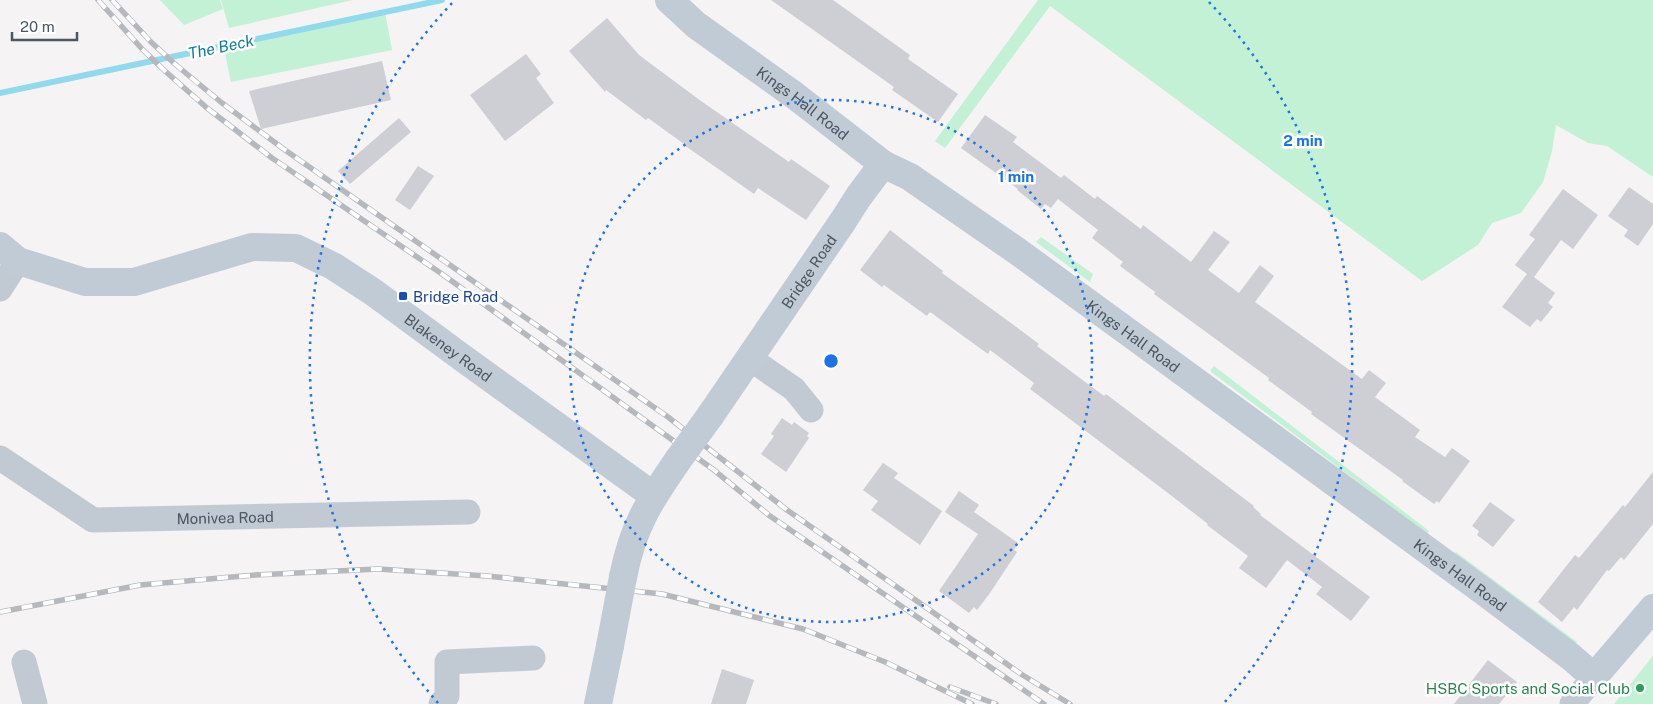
<svg xmlns="http://www.w3.org/2000/svg" width="1653" height="704" font-family="'Public Sans',sans-serif">
	<rect width="100%" height="100%" fill="#f5f3f3"/>
	<g fill="#c3f1d5">
		<path d="M160,0H220L223,9L184,25Z"/>
		<path d="M221,0H353L229,28Z"/>
		<path d="M1038,0H1653V177L1607,146L1588,143L1556,125L1552,151L1543,182L1521,213L1492,223L1478,245L1422,281L1050,6L945,148L935,141Z"/>
		<path d="M385,12L392,50L231,82L223,44Z"/>
		<path d="M1041,237L1093,274L1090,282L1036,242Z"/>
		<path d="M1214,366L1429,531L1427,534L1210,371Z"/>
		<path d="M1456,552L1577,642L1575,645L1454,553Z"/>
		<path d="M1653,656V704H1614Z"/>
	</g>
	<g fill="none" stroke-linecap="round" stroke-linejoin="round">
		<path stroke="#90daee" stroke-width="6" d="M0,93L442,0"/>
	</g>
	<g fill="#cdcfd5">
		<path d="M771,0H833L910,55L908,59L958,94L938,122L892,90L894,87Z"/>
		<path d="M607,18L639,55L701,101L789,162L791,159L830,186L806,220L758,188L754,194L684,145V144L648,118L646,120L606,90L605,92L569,51Z"/>
		<path d="M526,54L541,74L536,78L554,103L505,141L470,95Z"/>
		<path d="M382,61L391,100L261,129L249,91Z"/>
		<path d="M985,115L1017,137L1013,142L1061,178L1064,175L1095,199L1097,196L1141,229L1143,225L1191,262L1214,231L1230,242L1208,270L1239,293L1260,265L1274,276L1255,302L1362,379L1369,370L1386,383L1375,397L1420,430L1415,437L1445,457L1452,448L1470,461L1439,503L1437,501L1434,504L1402,481L1403,480L1311,414L1312,412L1268,380L1269,378L1154,294L1155,292L1120,266L1123,262L1092,238L1098,230L1058,199L1051,208L1045,204L1041,209L1017,190L1018,189L961,148Z"/>
		<path d="M399,118L411,132L350,184L338,171Z"/>
		<path d="M418,166L434,176L410,210L395,200Z"/>
		<path d="M1629,187L1653,204V224L1638,246L1624,236L1628,230L1608,216Z"/>
		<path d="M1563,189L1598,215L1573,249L1561,240L1534,277L1555,293L1548,303L1553,307L1541,322L1537,319L1530,327L1502,307L1527,274L1515,265L1535,239L1529,235Z"/>
		<path d="M890,230L943,271L942,273L1011,323L1039,344L1037,346L1104,396L1106,394L1209,472L1254,506L1253,507L1261,514L1260,515L1370,597L1351,621L1316,594L1322,587L1287,560L1266,588L1239,568L1248,556L1207,525L1208,524L1164,490L1030,389L1034,383L990,350L988,354L930,312L927,316L884,285L882,287L860,270Z"/>
		<path d="M782,418L792,425L794,422L809,433L807,436L809,438L786,472L761,454L774,436L771,434Z"/>
		<path d="M883,463L898,473L894,478L942,511L920,545L871,510L878,501L863,490Z"/>
		<path d="M1653,472V524L1624,560L1621,557L1609,571L1607,570L1577,610L1574,607L1562,622L1538,602L1575,555L1579,558L1623,505L1625,507Z"/>
		<path d="M959,491L979,505L974,512L1018,543L1014,550L1017,552L990,593L977,610L974,607L969,613L939,591L978,534L945,512Z"/>
		<path d="M1490,502L1515,520L1493,547L1477,535L1479,531L1472,526Z"/>
		<path d="M1488,660L1517,682L1499,704H1454Z"/>
		<path d="M722,669L754,680L746,704H711Z"/>
	</g>
	<g fill="none" stroke-linecap="round" stroke-linejoin="round">
		<g stroke="#c1cad2" stroke-width="25">
			<path d="M0,289L18,261"/>
			<path d="M749,358L794,389L811,410"/>
			<path id="s1" d="M0,458L93,520L468,512"/>
			<path d="M24,662L35,704"/>
			<path d="M441,704L447,696V662L533,658"/>
			<path d="M1572,704L1594,677"/>
		</g>
		<g stroke="#c1cbd6" stroke-width="28">
			<path id="s2" d="M669,0L696,25L794,95L883,164L910,177L1017,251L1483,591L1571,657L1594,677L1653,608"/>
			<path id="s3" d="M0,246L18,261L85,282H134L252,247L296,248L333,266L373,292L464,359L654,496"/>
			<path id="s4" d="M710,416L843,221L859,196L883,164"/>
			<path d="M623,577C633,526 649,502 678,460"/>
			<path d="M598,704L610,646"/>
		</g>
		<defs>
			<g id="rail">
				<path d="M98,0L142,49L165,71L207,108L272,158L442,274L714,470L770,516L1044,704"/>
				<path d="M112,0L151,42L176,65L222,103L285,150L668,417L787,510L1021,674L1070,704"/>
				<path d="M0,612L140,585L255,575L378,569L487,576L662,594L803,629L885,662L972,704"/>
				<path d="M950,687L996,704"/>
			</g>
		</defs>
		<use href="#rail" stroke="#b5b8bd" stroke-width="5.5"/>
		<use href="#rail" stroke="#fff" stroke-width="4" stroke-dasharray="11" stroke-linecap="butt"/>
		<g stroke="#c1cbd6" stroke-width="28">
			<path d="M678,460L710,416"/>
			<path d="M610,646L623,577"/>
		</g>
	</g>
	<g fill="none" stroke="#1a73e8" stroke-width="2.5" stroke-dasharray="2.5 5">
		<circle cx="831" cy="361" r="261"/>
		<path d="M438 703A521 521 0 0 1 453 2M1209 2A521 521 0 0 1 1224 703"/>
	</g>
	<rect fill="#1a4fb4" stroke="#fff" stroke-width="2" x="398" y="291" width="10" height="10" rx="2.5"/>
	<circle fill="#2e9e5b" stroke="#fff" stroke-width="2" cx="1640" cy="688" r="5"/>
	<g text-anchor="middle" dominant-baseline="central" stroke-width="5" stroke-linejoin="round" paint-order="stroke">
		<g font-size="15" fill="#4a5661" stroke="#fff">
			<text stroke="none"><textPath href="#s2" startOffset="169">Kings Hall Road</textPath></text>
			<text stroke="none"><textPath href="#s4" startOffset="175">Bridge Road</textPath></text>
			<text stroke="none"><textPath href="#s2" startOffset="574">Kings Hall Road</textPath></text>
			<text stroke="none"><textPath href="#s3" startOffset="492">Blakeney Road</textPath></text>
			<text stroke="none"><textPath href="#s1" startOffset="244">Monivea Road</textPath></text>
			<text stroke="none"><textPath href="#s2" startOffset="979">Kings Hall Road</textPath></text>
		</g>
		<g font-size="15" fill="#164399" stroke="#fff" text-anchor="start">
			<text x="413" y="296">Bridge Road</text>
		</g>
		<g font-size="15" fill="#27864d" stroke="#fff" text-anchor="end">
			<text x="1630" y="688">HSBC Sports and Social Club</text>
		</g>
		<g font-size="16" font-style="italic" fill="#0c7c9b" stroke="#fff">
			<text transform="translate(221 47) rotate(-12)">The Beck</text>
		</g>
	</g>
	<circle cx="831" cy="361" r="8" fill="#1a73e8" stroke="#fff" stroke-width="2.5"/>
	<g font-size="15" text-anchor="middle" font-weight="bold" fill="#1a73e8" stroke="#fff" stroke-width="5" stroke-linejoin="round" paint-order="stroke">
		<text x="1303" y="146">2 min</text>
		<text x="1016" y="182">1 min</text>
	</g>
	<path d="M12 32v8h65v-8" fill="none" stroke="#4a5661" stroke-width="2.5"/>
	<text x="20" y="32" font-size="15" fill="#4a5661" stroke="#ffffff" stroke-width="4" paint-order="stroke">20 m</text>
</svg>
